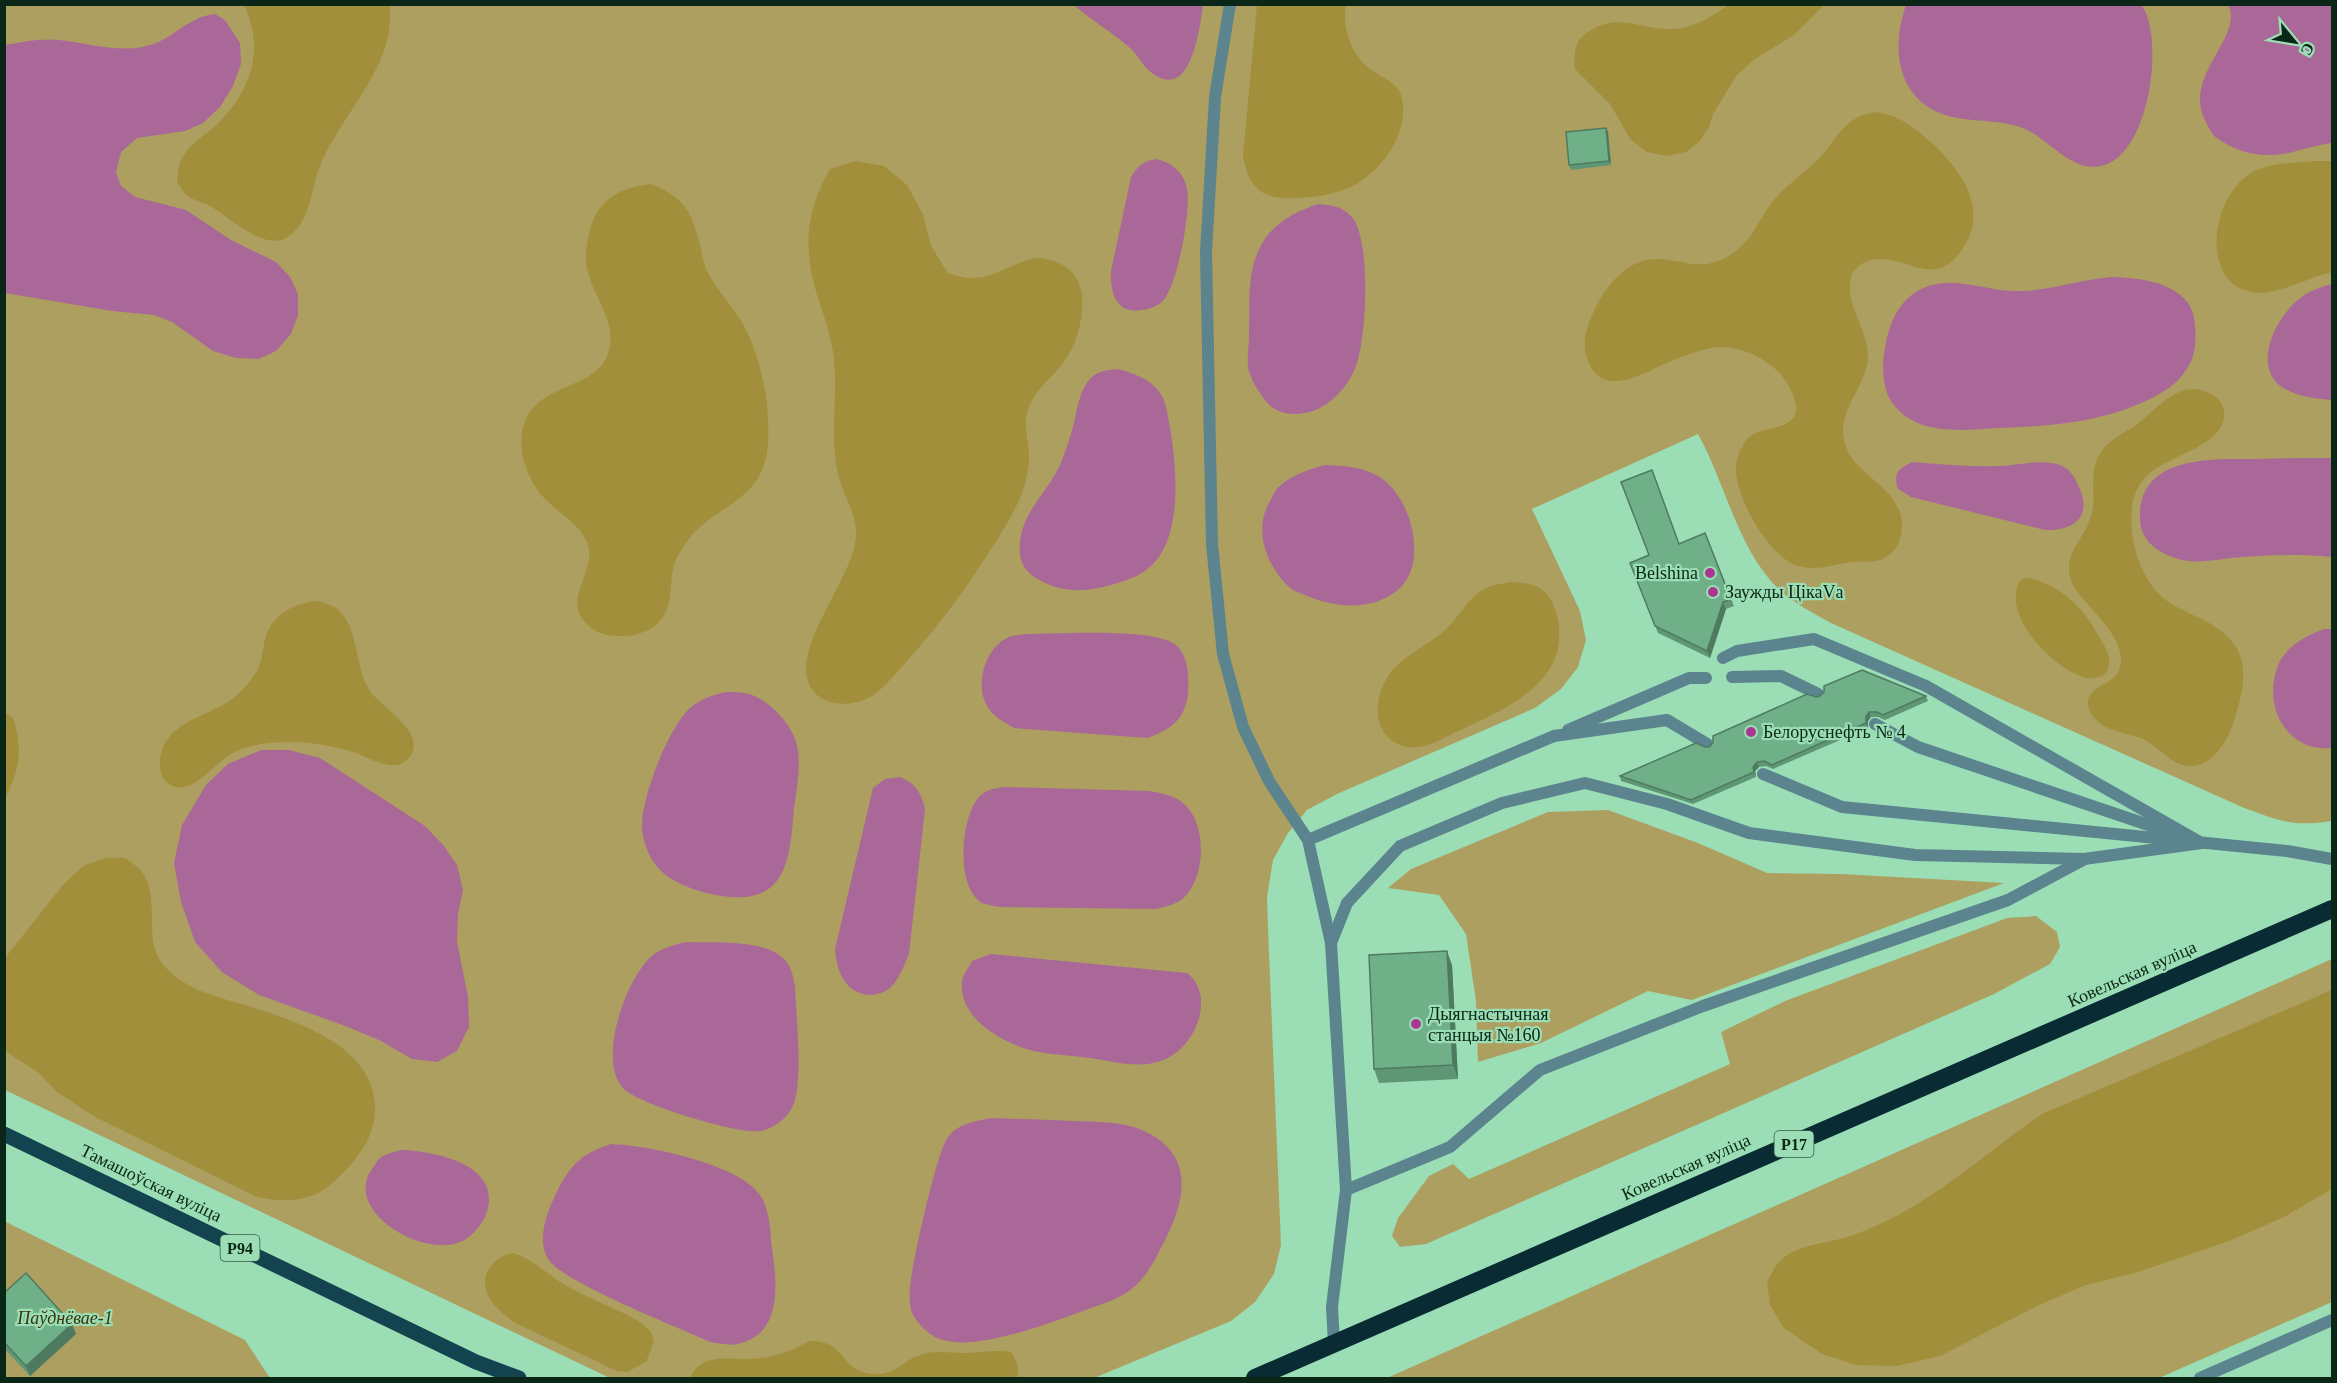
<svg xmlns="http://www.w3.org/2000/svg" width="2337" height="1383" font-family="'Times New Roman',serif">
	<rect width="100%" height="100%" fill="#9bdeb5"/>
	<g fill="#ad9f5f">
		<path d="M4,5H2332V821C2293,827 2279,821 2242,807L1831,623C1810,611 1786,599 1770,580C1735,538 1724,481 1698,434L1532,509L1580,611L1586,640L1578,667L1561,689L1535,708L1337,794L1307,810L1288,833L1273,860L1267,897L1268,928L1281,1245L1274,1274L1255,1302L1231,1321L1094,1378H610L5,1090Z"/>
		<path d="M1608,810L1698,843L1767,873L1841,874L2004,883L1692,1000L1648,991L1541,1043L1478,1062L1476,1001L1466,934L1439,895L1388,888L1411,869L1548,812Z"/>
		<path d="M2036,916L2057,932L2060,947L2050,964L1994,994L1426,1244L1400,1247L1392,1236L1398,1218L1429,1176L1453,1164L1469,1179L1730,1064L1721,1032L1785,1001L2007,918Z"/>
		<path d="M2332,959V1302L2159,1378H1387Z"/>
		<path d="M4,1221L245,1340L270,1378H5Z"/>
	</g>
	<g fill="#a28f3c">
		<path d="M244,5H390C390,17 390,29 387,41C376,83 340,121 322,161C310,186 313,222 286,238C264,251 228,216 210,206C203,202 195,201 189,197C184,194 181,187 177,183C178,175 178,167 181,160C188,145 201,138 213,128C250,94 266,51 244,5Z"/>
		<path d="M1257,5H1346C1342,28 1351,54 1370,69C1380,77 1397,82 1401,95C1412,131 1381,173 1349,188C1330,196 1302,199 1282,198C1255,196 1248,180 1243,156Z"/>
		<path d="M1729,5H1824L1794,35L1755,59L1737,75L1713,114L1709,127L1700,141L1686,152L1667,156L1647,152L1631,140L1610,104L1575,69C1574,53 1574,41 1588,32C1619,11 1643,31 1674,29C1695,28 1713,15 1729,5Z"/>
		<path d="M1878,112C1902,117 1915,128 1933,144C1965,174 1992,216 1957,256C1933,284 1910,260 1882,259C1869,258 1854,265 1851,278C1845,306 1868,329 1868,357C1867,384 1842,405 1843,433C1845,470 1886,479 1899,510C1906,526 1901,551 1883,559C1874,563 1861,561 1851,562C1832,565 1815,572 1795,565C1768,554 1738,501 1736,472C1735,461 1739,452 1745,442C1757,421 1809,437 1793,395C1789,383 1779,371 1769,364C1756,354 1740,348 1724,347C1706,347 1686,355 1669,362C1643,373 1601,401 1587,358C1582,342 1587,325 1594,311C1606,285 1628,257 1660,259C1688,261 1703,272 1730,255C1750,243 1758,222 1770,205C1785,185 1806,173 1823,154C1833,142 1841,127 1855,119C1863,114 1869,113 1878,112Z"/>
		<path d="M856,161L884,166L907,185L923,214L931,246L948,273C956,275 965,279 972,278C994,278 1011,264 1031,259C1045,255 1067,264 1075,276C1082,286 1083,299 1082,311C1080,333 1073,351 1059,368C1048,381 1035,391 1029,407C1022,423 1029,440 1029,456C1029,465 1027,478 1024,487C1016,512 1000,535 986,557C962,594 936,629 907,661C896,673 885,687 872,696C855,706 828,708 814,692C783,655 853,581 856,537C857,515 845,498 839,478C829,440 838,399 834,360C832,335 822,312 815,288C803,244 807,209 830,169Z"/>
		<path d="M2314,161H2332V272C2310,277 2283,292 2262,293C2195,293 2209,188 2259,169C2276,163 2296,163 2314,161Z"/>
		<path d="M651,184C687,199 691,212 701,248C702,256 704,264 707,271C717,291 735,308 745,328C763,362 772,414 767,452C760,502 712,507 688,540C683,547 676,557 674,565C668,587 675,607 657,624C645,635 624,638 608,635C597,633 591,629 584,621C565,600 593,572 589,549C586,528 557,512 544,498C528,480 517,452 523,428C536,379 598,393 609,350C617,320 592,296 587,268C585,258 586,249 588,239C594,203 615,188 651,184Z"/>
		<path d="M2198,389C2209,393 2223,398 2224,411C2228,447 2166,454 2145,478C2131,493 2130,514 2132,533C2135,558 2147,586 2167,601C2180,610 2195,615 2209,623C2245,643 2249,670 2238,707C2234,724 2226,746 2212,757C2205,763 2197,767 2188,766C2173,765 2160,749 2148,742C2136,734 2121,734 2108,728C2100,725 2089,715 2088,705C2086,686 2111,686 2118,672C2133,643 2089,610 2075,588C2057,558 2083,543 2091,516C2097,498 2089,477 2097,459C2099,455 2103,449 2106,446C2114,437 2126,432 2136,425C2151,414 2164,397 2182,391C2187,389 2193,389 2198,389Z"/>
		<path d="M2031,578C2061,588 2081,604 2096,632C2101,640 2107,649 2109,657C2112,675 2098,681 2083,677C2051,667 1999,613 2021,579Z"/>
		<path d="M1512,582C1535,583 1549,588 1556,612C1576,682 1502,711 1452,734C1442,739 1430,746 1419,747C1383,751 1370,717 1382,688C1394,658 1422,650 1444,631C1457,620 1465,603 1478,593C1488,585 1499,584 1512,582Z"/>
		<path d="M319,601C324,603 331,605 336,608C360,627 354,667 370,691C382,708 425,731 411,755C408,760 401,765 396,765C382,767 365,756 353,752C332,746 311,742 290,742C272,742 253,744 237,751C215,760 192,799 169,784C162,780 160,772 160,764C161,716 218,719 243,689C248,684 253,677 257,671C263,660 262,648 266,636C274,613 296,602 319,601Z"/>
		<path d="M5,713L13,718C23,749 20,769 5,798Z"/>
		<path d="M105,858C111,858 118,857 124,858C128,859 132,863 135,865C165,889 141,935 162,963C183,991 223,998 255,1008C301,1023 372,1047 375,1105C377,1138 354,1164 330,1185C309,1203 282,1202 257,1197L95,1117L56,1091L39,1073L5,1051V958L62,886L83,866Z"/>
		<path d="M2332,990V1189L2284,1217L2229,1241L2138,1272L2086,1285L2039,1305L1940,1356L1896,1366L1856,1365L1822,1354L1784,1328L1770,1305L1767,1282C1771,1275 1775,1265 1782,1259C1801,1243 1827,1244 1850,1236C1925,1211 1978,1158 2042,1114Z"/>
		<path d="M513,1253C536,1260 549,1277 569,1287C593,1301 621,1309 644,1325L651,1332L654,1342L646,1362L627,1372L617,1371L513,1322C506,1316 498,1310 492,1302C476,1280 489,1258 513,1253Z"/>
		<path d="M809,1341C849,1340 838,1372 874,1374C897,1375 901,1361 920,1355C935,1350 949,1353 965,1353C981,1353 995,1349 1011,1352C1016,1361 1020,1368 1017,1378H690C703,1349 735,1362 761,1358C778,1356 793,1350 809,1341Z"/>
	</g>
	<g fill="#aa6899">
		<path d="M2141,4C2166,39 2149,157 2101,166C2071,172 2050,140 2025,129C2004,120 1980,122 1958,118C1899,108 1889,53 1906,5Z"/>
		<path d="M1074,5H1203C1200,26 1192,99 1155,75C1144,69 1139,56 1130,48C1112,32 1092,21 1074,5Z"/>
		<path d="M2228,5H2332V143C2313,145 2293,154 2274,155C2253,156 2234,150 2218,139C2212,135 2210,130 2207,124C2179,77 2245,38 2228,5Z"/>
		<path d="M215,14L225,20L240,43L241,64L233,86L220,107L203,123L185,131L137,138L121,152L116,172L121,186L135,197L186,210L231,240L276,262L290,277L298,294V315L291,334L276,351L259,359L236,358L213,351L172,322L154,315L112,311L5,293V45C22,42 42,38 59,40C87,43 114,52 142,47C173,42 183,18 215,14Z"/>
		<path d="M1156,159C1171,162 1184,172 1187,189C1191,211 1178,284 1163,301C1158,306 1149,309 1142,310C1116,314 1110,293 1111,271L1131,177C1138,166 1143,161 1156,159Z"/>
		<path d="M1318,204C1330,205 1342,206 1351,216C1372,237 1367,345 1354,371C1343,394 1322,414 1295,414C1283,414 1272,410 1264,399C1258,390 1250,379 1248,367C1247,357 1249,345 1249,335C1250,304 1246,269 1263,242C1275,222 1297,211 1318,204Z"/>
		<path d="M2113,277C2138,278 2171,281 2188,303C2197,315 2197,342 2193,356C2190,367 2178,382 2169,388C2119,421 2057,426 1999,428C1962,430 1915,437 1891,401C1882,387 1882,364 1885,348C1892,303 1918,277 1965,284C1982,286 1998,291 2015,291C2047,292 2080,279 2113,277Z"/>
		<path d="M2332,284V400C2315,399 2289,396 2276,382C2255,357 2278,316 2299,299C2308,291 2321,287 2332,284Z"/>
		<path d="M1118,369C1133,373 1151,379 1160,393C1167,402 1168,418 1170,428C1177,468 1184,543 1146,570C1134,579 1118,583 1103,587C1087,591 1066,592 1050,585C1036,579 1022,572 1020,554C1017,515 1045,497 1060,465C1064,457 1066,448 1069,440C1077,420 1076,396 1089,380C1096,371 1107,370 1118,369Z"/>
		<path d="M2332,458V557C2302,554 2272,555 2242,557C2222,558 2198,565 2178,559C2159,553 2141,542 2140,520C2137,455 2211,459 2255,459C2281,458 2307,458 2332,458Z"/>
		<path d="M1912,462C1940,464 1967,467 1995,466C2016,466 2041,458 2060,465C2070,469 2074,476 2078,485C2093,515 2076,531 2045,530L1911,497L1898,489C1893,473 1898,469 1912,462Z"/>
		<path d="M1325,465C1343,466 1361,466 1378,476C1410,494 1429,560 1400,588C1374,612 1334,608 1305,595C1300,593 1293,591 1289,587C1266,565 1253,530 1270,501C1273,496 1275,489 1280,486C1293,474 1308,470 1325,465Z"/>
		<path d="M2324,629H2332V748C2285,753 2260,702 2280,661C2289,645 2307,635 2324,629Z"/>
		<path d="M1026,634C1058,634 1147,628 1173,643C1189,653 1189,677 1188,694C1185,720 1170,730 1147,738L1014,728C1002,721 992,716 986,704C975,683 986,648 1007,638C1012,635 1020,635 1026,634Z"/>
		<path d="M726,692C733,692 742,692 749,694C769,700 792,724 797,745C801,765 797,788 794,808C790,859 787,906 722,896C702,893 683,887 667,876C652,865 644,848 642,829C640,800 668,729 689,709C700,699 712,695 726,692Z"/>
		<path d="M261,750H289L320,758L425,826L444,846L457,865L463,890L458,914L457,942L468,996L469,1027L457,1051L437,1062L412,1059L381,1041L348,1027L259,995L222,972L195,942L181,902L174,863L182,825L206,785L228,764Z"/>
		<path d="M900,777C916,784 921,792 925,809L909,954C904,965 900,978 891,987C886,992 877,995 870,995C844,993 837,971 835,949L873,788L885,779Z"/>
		<path d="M1003,787L1149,791C1160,793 1174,795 1183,803C1206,822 1206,870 1188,893C1180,904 1168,906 1156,909L1000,907C995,906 987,905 982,903C955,887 961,819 978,798C985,790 992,789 1003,787Z"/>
		<path d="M686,942C712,943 761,939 782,957C791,965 793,975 795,986C796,1014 804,1086 792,1108C785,1120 773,1129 760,1131C740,1135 636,1104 623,1088C598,1060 624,987 646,962C656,949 670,946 686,942Z"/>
		<path d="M991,954L1187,973C1200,983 1203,998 1200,1014C1196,1034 1181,1054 1161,1061C1138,1069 1112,1061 1089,1058C1070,1055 1048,1055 1030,1050C999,1041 958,1017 962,981C963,974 969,967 972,961Z"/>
		<path d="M992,1118C1020,1119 1047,1120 1074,1121C1096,1122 1121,1121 1142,1130C1192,1152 1188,1193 1167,1236C1151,1268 1141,1291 1105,1303C1065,1317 982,1352 943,1340C930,1337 915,1322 911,1310C910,1303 909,1293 910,1287C912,1265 937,1150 948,1137C959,1123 976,1121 992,1118Z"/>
		<path d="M611,1144C647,1145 739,1164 760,1195C770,1209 770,1231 772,1248C777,1283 783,1335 737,1344C729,1346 718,1343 710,1342C680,1328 562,1282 548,1259C537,1241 546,1215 554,1198C568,1168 579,1154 611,1144Z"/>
		<path d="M401,1150C432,1151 492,1162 489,1202C488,1215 480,1228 470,1236C435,1267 340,1213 372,1169C374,1166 377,1161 380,1158C385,1154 395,1152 401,1150Z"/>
	</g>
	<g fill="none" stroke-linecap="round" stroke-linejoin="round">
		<g stroke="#5b848f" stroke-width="12">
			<path d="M1723,658L1737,651L1814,639L1926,686L2198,841"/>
			<path d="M1732,677L1781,676L1818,694"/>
			<path d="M1875,724L1918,747L2175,834"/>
			<path d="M1568,730L1689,678H1706"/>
			<path d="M1763,774L1842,807L2287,851L2332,859"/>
			<path d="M1308,840L1554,736L1667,720L1707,744"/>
			<path d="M1331,943L1347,903L1400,846L1502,803L1585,783L1667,804L1749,833L1915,855L2084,859L2202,843"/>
			<path d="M1346,1190L1450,1147L1540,1070L1703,1006L2008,900L2083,860"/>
		</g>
		<g stroke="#5b848f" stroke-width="12">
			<path d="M1230,4L1215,97L1206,252L1212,544L1223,654L1243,727L1269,781L1308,840L1331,943L1346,1190L1332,1307L1334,1344"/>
			<path d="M2200,1378L2332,1320"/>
		</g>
		<path stroke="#13434f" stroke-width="15" d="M4,1134L476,1362L519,1378"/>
		<path stroke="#082b34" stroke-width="18" d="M1255,1378L2332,909"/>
	</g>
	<g fill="#5f9776">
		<path d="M1606,128L1608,132L1611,165L1571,170L1569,165Z"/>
		<path d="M1705,533L1734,606L1726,609L1710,658L1658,633L1630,563Z"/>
		<path d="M1820,696H1926L1928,701L1885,720L1878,717H1871L1868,721V728L1773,769L1766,766L1759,767L1755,771L1756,777L1693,804L1621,781L1620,776L1709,747Z"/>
		<path d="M1452,965L1458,1079L1379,1083L1374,1069Z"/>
		<path d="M4,1293L76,1334L30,1376L4,1348Z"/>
	</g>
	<g fill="#4e7b60">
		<path d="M1606,128L1608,132L1611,165L1609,161Z"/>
		<path d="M1723,602L1726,609L1710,658L1707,651Z"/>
		<path d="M1869,712L1871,717L1868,721V728L1866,723V716Z"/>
		<path d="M1757,762L1759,767L1755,771L1756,777L1754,772L1753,767Z"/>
		<path d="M1447,951L1452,965L1458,1079L1453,1065Z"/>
		<path d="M72,1324L76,1334L30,1376L26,1366Z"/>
	</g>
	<g fill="#6fb089" stroke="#4e7b60" stroke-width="1.5">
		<path d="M1606,128L1609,161L1569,165L1566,132Z"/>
		<path d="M1652,470L1679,544L1705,533L1731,599L1723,602L1707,651L1655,626L1630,563L1649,555L1621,482Z"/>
		<path d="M1862,670L1926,696L1883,715L1877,712H1869L1866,716V723L1772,765L1764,761L1757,762L1753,767L1754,772L1691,800L1620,776L1696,743L1705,747H1709L1713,743V736L1807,694L1816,697L1820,696L1824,692V686Z"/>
		<path d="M1447,951L1453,1065L1374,1069L1369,955Z"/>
		<path d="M26,1273L72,1324L26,1366L4,1342V1293Z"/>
	</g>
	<g fill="#a93792" stroke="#9bdeb5" stroke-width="2">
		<circle cx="1710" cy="573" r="6"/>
		<circle cx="1713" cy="592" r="6"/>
		<circle cx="1751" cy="732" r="6"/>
		<circle cx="1416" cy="1024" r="6"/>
	</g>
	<g text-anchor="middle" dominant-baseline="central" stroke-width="4.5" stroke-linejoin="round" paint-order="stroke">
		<g fill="#9bdeb5" stroke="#365d46" stroke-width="1.5">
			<rect x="1774.5" y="1131" width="39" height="26" rx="4.5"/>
			<rect x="220.5" y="1235" width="39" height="26" rx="4.5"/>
		</g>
		<g font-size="16" font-weight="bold" fill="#0a2617">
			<text x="1794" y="1144">Р17</text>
			<text x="240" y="1248">Р94</text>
		</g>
		<g font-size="18" fill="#0a2617" stroke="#9bdeb5" text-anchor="start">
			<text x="1698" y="573" text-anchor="end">Belshina</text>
			<text x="1725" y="592">Заужды ЦікаVа</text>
			<text x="1763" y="732">Белоруснефть № 4</text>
			<text x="1428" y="1014">Дыягнастычная<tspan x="1428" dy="21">станцыя №160</tspan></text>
		</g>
		<g font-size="18" fill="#0a2617" stroke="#9bdeb5">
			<text transform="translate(2132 974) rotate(-24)">Ковельская вуліца</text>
			<text transform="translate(1686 1167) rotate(-24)">Ковельская вуліца</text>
			<text transform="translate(151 1183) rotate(26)">Тамашоўская вуліца</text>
		</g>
		<g font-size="18" font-style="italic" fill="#3b330e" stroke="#9bdeb5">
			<text x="65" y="1318">Паўднёвае-1</text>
		</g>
	</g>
	<rect width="2337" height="1383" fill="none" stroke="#0a2617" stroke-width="12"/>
	<g transform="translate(2295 42) rotate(120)" stroke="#9bdeb5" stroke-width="4.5" paint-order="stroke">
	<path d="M0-4.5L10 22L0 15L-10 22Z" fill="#0a2617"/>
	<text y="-9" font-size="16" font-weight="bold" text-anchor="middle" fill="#0a2617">С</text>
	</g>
</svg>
